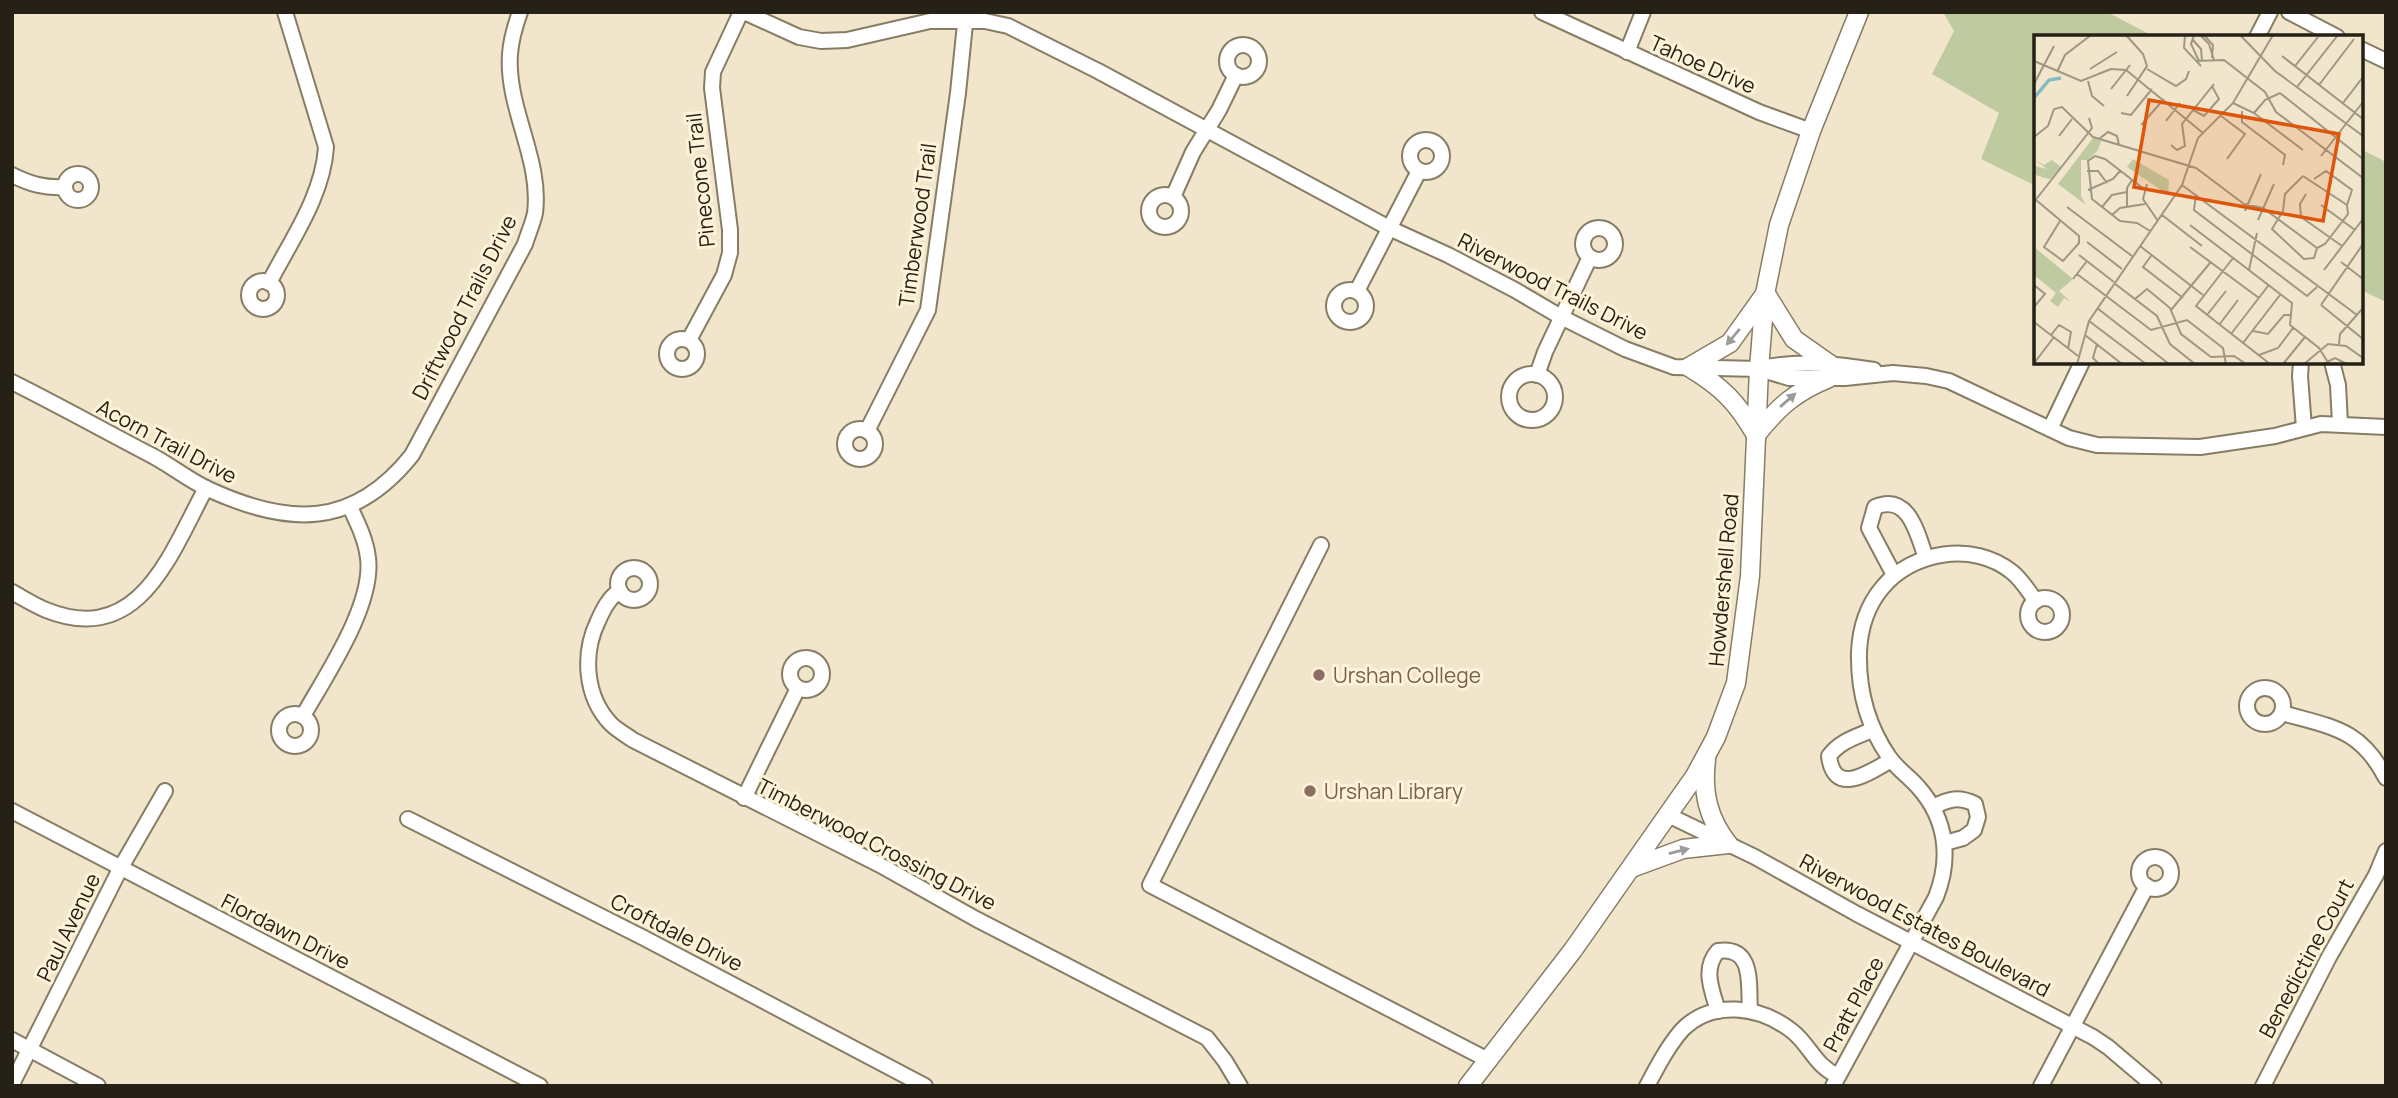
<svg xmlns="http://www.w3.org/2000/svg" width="2398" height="1098" font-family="Manrope,sans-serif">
	<rect width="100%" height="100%" fill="#f1e6cb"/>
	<g fill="#c0caa1">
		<path d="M1943,12H2107L2155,37H2036V186L1981,159L1999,113L1932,74L1954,31Z"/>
		<path d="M2361,149L2386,162V302L2361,290Z"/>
	</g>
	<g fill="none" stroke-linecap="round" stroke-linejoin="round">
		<defs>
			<g id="minor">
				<path d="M744,12L799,37L821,41L847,40L930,21H985L1008,26L1098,71L1389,228L1448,255L1515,290L1561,317L1625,349L1674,367L1759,369L1789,378H1845L1893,373L1926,376L1949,381L2069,438L2097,445L2200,447L2275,436L2321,424L2386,427"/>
				<path d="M1542,12L1759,112L1811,131"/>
				<path d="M2289,12L2337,37"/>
				<path d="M2257,37L2270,12"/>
				<circle cx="1243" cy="61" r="16"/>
				<path d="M2361,49L2386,61"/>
				<path d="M1627,52L1643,12"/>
				<circle cx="1426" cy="156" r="16"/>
				<circle cx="78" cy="187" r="13"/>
				<path d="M12,175C30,184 44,188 64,187"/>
				<circle cx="1165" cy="211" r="16"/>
				<path d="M1173,197L1193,152L1219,110L1236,75"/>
				<circle cx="1599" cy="244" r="16"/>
				<circle cx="263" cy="295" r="14"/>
				<path d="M269,283C291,240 323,196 326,147L285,12"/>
				<circle cx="1350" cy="306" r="16"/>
				<path d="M1357,291L1419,171"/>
				<circle cx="682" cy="354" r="15"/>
				<path d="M689,340L724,275L730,253V230L712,88L713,72L741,12"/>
				<path d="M2301,362L2300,376L2304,428"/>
				<path d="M2332,362L2338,385L2340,424"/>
				<path d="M1762,368C1799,360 1837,364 1874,370"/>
				<circle cx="1532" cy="397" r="23"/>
				<path d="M1537,375L1545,352L1590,257"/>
				<path d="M12,382C58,405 103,430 149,454C169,464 187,479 208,489C288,526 353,529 412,455L525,244C528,234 533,223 535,213C542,159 506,108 510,54C511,40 515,26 520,12"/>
				<circle cx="860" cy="444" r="15"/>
				<path d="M2050,429L2082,362"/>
				<path d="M867,431L928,310L958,93L966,14"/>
				<path d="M1321,545L1150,885L1488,1060"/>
				<circle cx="634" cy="584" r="16"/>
				<path d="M1894,575L1869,528L1875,507C1909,493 1917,533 1926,558"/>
				<path d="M620,591C609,597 603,610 598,621C582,654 585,697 611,724C617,730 626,735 633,740L880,865L976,919L1207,1038L1225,1061L1240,1086"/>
				<path d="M12,592C23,598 34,605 46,610C140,648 171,552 206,488"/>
				<circle cx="2045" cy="615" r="17"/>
				<circle cx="806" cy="674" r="16"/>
				<circle cx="2265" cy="706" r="18"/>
				<path d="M2282,713C2331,727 2360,728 2386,778"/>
				<circle cx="295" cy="730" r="16"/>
				<path d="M303,716C326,675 374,605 368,558C366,540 358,524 350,507"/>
				<path d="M1872,730C1856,737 1840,741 1829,756C1834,798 1870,772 1891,760"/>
				<path d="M744,798L798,688"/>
				<path d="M1933,807C1949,799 1958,796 1975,804L1978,817L1974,830L1963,838L1945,843"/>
				<path d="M12,811L540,1086"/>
				<path d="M1668,815L1755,857L1857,914L2093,1037L2108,1047L2154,1086"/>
				<path d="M408,819L644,938L925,1086"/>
				<circle cx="2155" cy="873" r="16"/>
				<path d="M1718,1011C1712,990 1702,969 1718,951C1755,946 1748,985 1750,1010"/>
				<path d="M12,1040L98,1086"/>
				<path d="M12,1084L120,869L165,791"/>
				<path d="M1647,1086C1657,1067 1668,1046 1682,1030C1712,999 1760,1006 1792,1031C1810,1045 1814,1065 1838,1076"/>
				<path d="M1833,1086L1936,897C1951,859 1947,820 1919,788C1910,777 1897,769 1889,757C1867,725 1858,691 1859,652C1860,629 1867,606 1882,588C1912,551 1974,541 2012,572C2022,580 2028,591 2036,601"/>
				<path d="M2041,1086L2147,886"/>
				<path d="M2263,1086L2329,957L2376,875L2386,851"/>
			</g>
			<g id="major">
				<path d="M1766,294L1794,339L1831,365"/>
				<path d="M1689,367L1730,343L1765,294"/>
				<path d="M1689,367C1722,387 1737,402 1756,435"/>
				<path d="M1756,435C1779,406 1795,392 1829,378"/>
				<path d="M1706,760C1702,793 1708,818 1728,844"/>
				<path d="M1634,867L1683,849L1728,844"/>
				<path d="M1468,1086L1573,950L1695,776L1716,737L1736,683L1750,576L1759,369L1765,294L1779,225L1811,131L1859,12"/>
			</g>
		</defs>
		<use href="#minor" stroke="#877d65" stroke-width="18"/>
		<use href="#major" stroke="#877d65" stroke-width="21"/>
		<use href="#minor" stroke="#fff" stroke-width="14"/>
		<use href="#major" stroke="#fff" stroke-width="18"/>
	</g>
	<defs><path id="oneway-solid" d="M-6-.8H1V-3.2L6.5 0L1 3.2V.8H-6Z" transform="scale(1.75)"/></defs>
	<g fill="#9d9b97">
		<use href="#oneway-solid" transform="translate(1733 337) rotate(130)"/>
		<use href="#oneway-solid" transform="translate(1788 400) rotate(-41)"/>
		<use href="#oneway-solid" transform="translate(1679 851) rotate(-14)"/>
	</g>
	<g fill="#8d6e63" stroke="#fef3d8" stroke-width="2.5">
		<circle cx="1319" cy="675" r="7"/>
		<circle cx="1310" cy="791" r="7"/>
	</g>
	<g text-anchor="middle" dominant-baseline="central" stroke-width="6" stroke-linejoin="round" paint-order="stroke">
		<g font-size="21" fill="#252117" stroke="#fef3d8">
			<text transform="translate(1703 64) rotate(24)">Tahoe Drive</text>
			<text transform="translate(700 180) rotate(-96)">Pinecone Trail</text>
			<text transform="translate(917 225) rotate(-82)">Timberwood Trail</text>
			<text transform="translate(1553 286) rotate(27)">Riverwood Trails Drive</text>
			<text transform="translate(464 307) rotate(-63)">Driftwood Trails Drive</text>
			<text transform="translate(167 441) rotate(28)">Acorn Trail Drive</text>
			<text transform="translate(1723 580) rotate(-85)">Howdershell Road</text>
			<text transform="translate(877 844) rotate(27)">Timberwood Crossing Drive</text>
			<text transform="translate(1925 925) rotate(28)">Riverwood Estates Boulevard</text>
			<text transform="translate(68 927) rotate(-64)">Paul Avenue</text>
			<text transform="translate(286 931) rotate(27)">Flordawn Drive</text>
			<text transform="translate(677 932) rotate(27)">Croftdale Drive</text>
			<text transform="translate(2306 958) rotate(-62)">Benedictine Court</text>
			<text transform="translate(1853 1004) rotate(-62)">Pratt Place</text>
		</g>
		<g font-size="21" fill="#785e54" stroke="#fef3d8" text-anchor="start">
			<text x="1333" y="675">Urshan College</text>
			<text x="1324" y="791">Urshan Library</text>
		</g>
	</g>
	<g transform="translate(2034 35)">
		<rect width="329" height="329" fill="#f1e6cb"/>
		<path d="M59,103L67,106L64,115L54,125H47V161L52,170L24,149ZM0,124L10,130L18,125L27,132L16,144L10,143L0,139V131L13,134ZM99,124L135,145L134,160L93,132ZM0,212L39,244L25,256L37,267L30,263L24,272L16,266L22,258L0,240Z" fill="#c0caa1"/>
		<path fill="none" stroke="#85bbc2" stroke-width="3.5" d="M0,63L15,45L27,43"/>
		<path fill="none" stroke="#9f9783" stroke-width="2" d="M92,0L109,19L113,31L93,61M151,0L150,13L167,31M160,0L157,9L165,26M166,0L175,9L180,25M170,0L179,10L178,23M206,0L241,36L329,101M159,5L167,14L168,26M248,21L329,84M0,26L47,46L77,34L92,35L169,98M162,26L190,25L231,57L242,77L329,143M261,31L284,2M56,34L83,17M113,34L142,51L152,44L155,36M23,37L31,20L57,0M54,46L58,61L70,71M0,49L20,11M285,50L320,4M263,52L304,0M77,54L96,30M246,58L329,124M199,68L220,78L269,115M309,68L329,42M159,75L170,81L185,64L178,51M208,76V87L251,120L249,130M87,78L97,80L118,54M220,78L231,65L246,58M187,81L211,99L193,124M132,86L146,68M112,91L108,89L130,64M25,101L38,84M0,102L14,91L20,74L28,72L59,102L162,133L210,169L229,173L283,213M65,104L74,97L83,101L85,110M137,110L143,115L151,111L148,89L180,49M287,121L329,67M53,136H64L73,148M269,141L251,159L249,176L238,194L270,224L280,223L283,213L291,209L314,179L313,170M269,141L313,170M280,144L292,136L318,155L313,170M113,149L109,164L124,186M148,150L323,280M110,154L71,124L61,121L54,126L58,164L86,186L103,188L116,196M54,155L79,144L86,136M162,159L160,175L219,220L273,261L283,252M2,165L45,201V208L29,226L10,212L26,186M0,167L58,93L55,83M287,170L321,195M33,172L98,221M68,172L78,160L93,157M93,172V153L98,145M211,176L227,139M78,180L86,173L111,169M128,180L168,211M267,182L308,211M267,182L266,169L272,159M224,185L240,149M156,190L258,268L256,290L285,313L295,329M53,207L88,234M106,211L169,260M156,212L225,263M45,220L80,247M117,221L109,232L149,263M199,223L162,271L236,329M307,227L329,244M215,235L223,198M290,235L329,184M43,239L117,295L153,285L189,313L192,329M39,244L53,226M80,248L123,281L136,309L161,329M0,250L11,259L0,272M101,264L113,254L136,273L147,299L177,322L200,321L212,329M287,270L329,209M287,270L329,304M63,273L135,329M137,275L176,228M173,280L192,256M55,286L112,329M0,287L44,321M185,290L204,265M219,296L234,299L250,280H257M197,299L234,251M17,300L25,290L37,297L34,314M51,300L88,329M209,308L246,260M63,309L59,323L65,329M305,309L306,299L329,273M225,320L244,313L259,293M1,327L20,302M43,329L55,286L148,150L164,103L199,68L239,0M249,329L271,302M270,329L294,309L312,311L329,323M289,329L301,323L313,329"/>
		<path fill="#de560d" fill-opacity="0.15" stroke="#de560d" stroke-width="3.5" d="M115,65L305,99L289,186L100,152Z"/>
		<rect width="329" height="329" fill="none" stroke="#252117" stroke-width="3.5"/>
	</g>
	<rect width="2398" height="1098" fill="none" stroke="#252117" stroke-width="28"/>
</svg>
